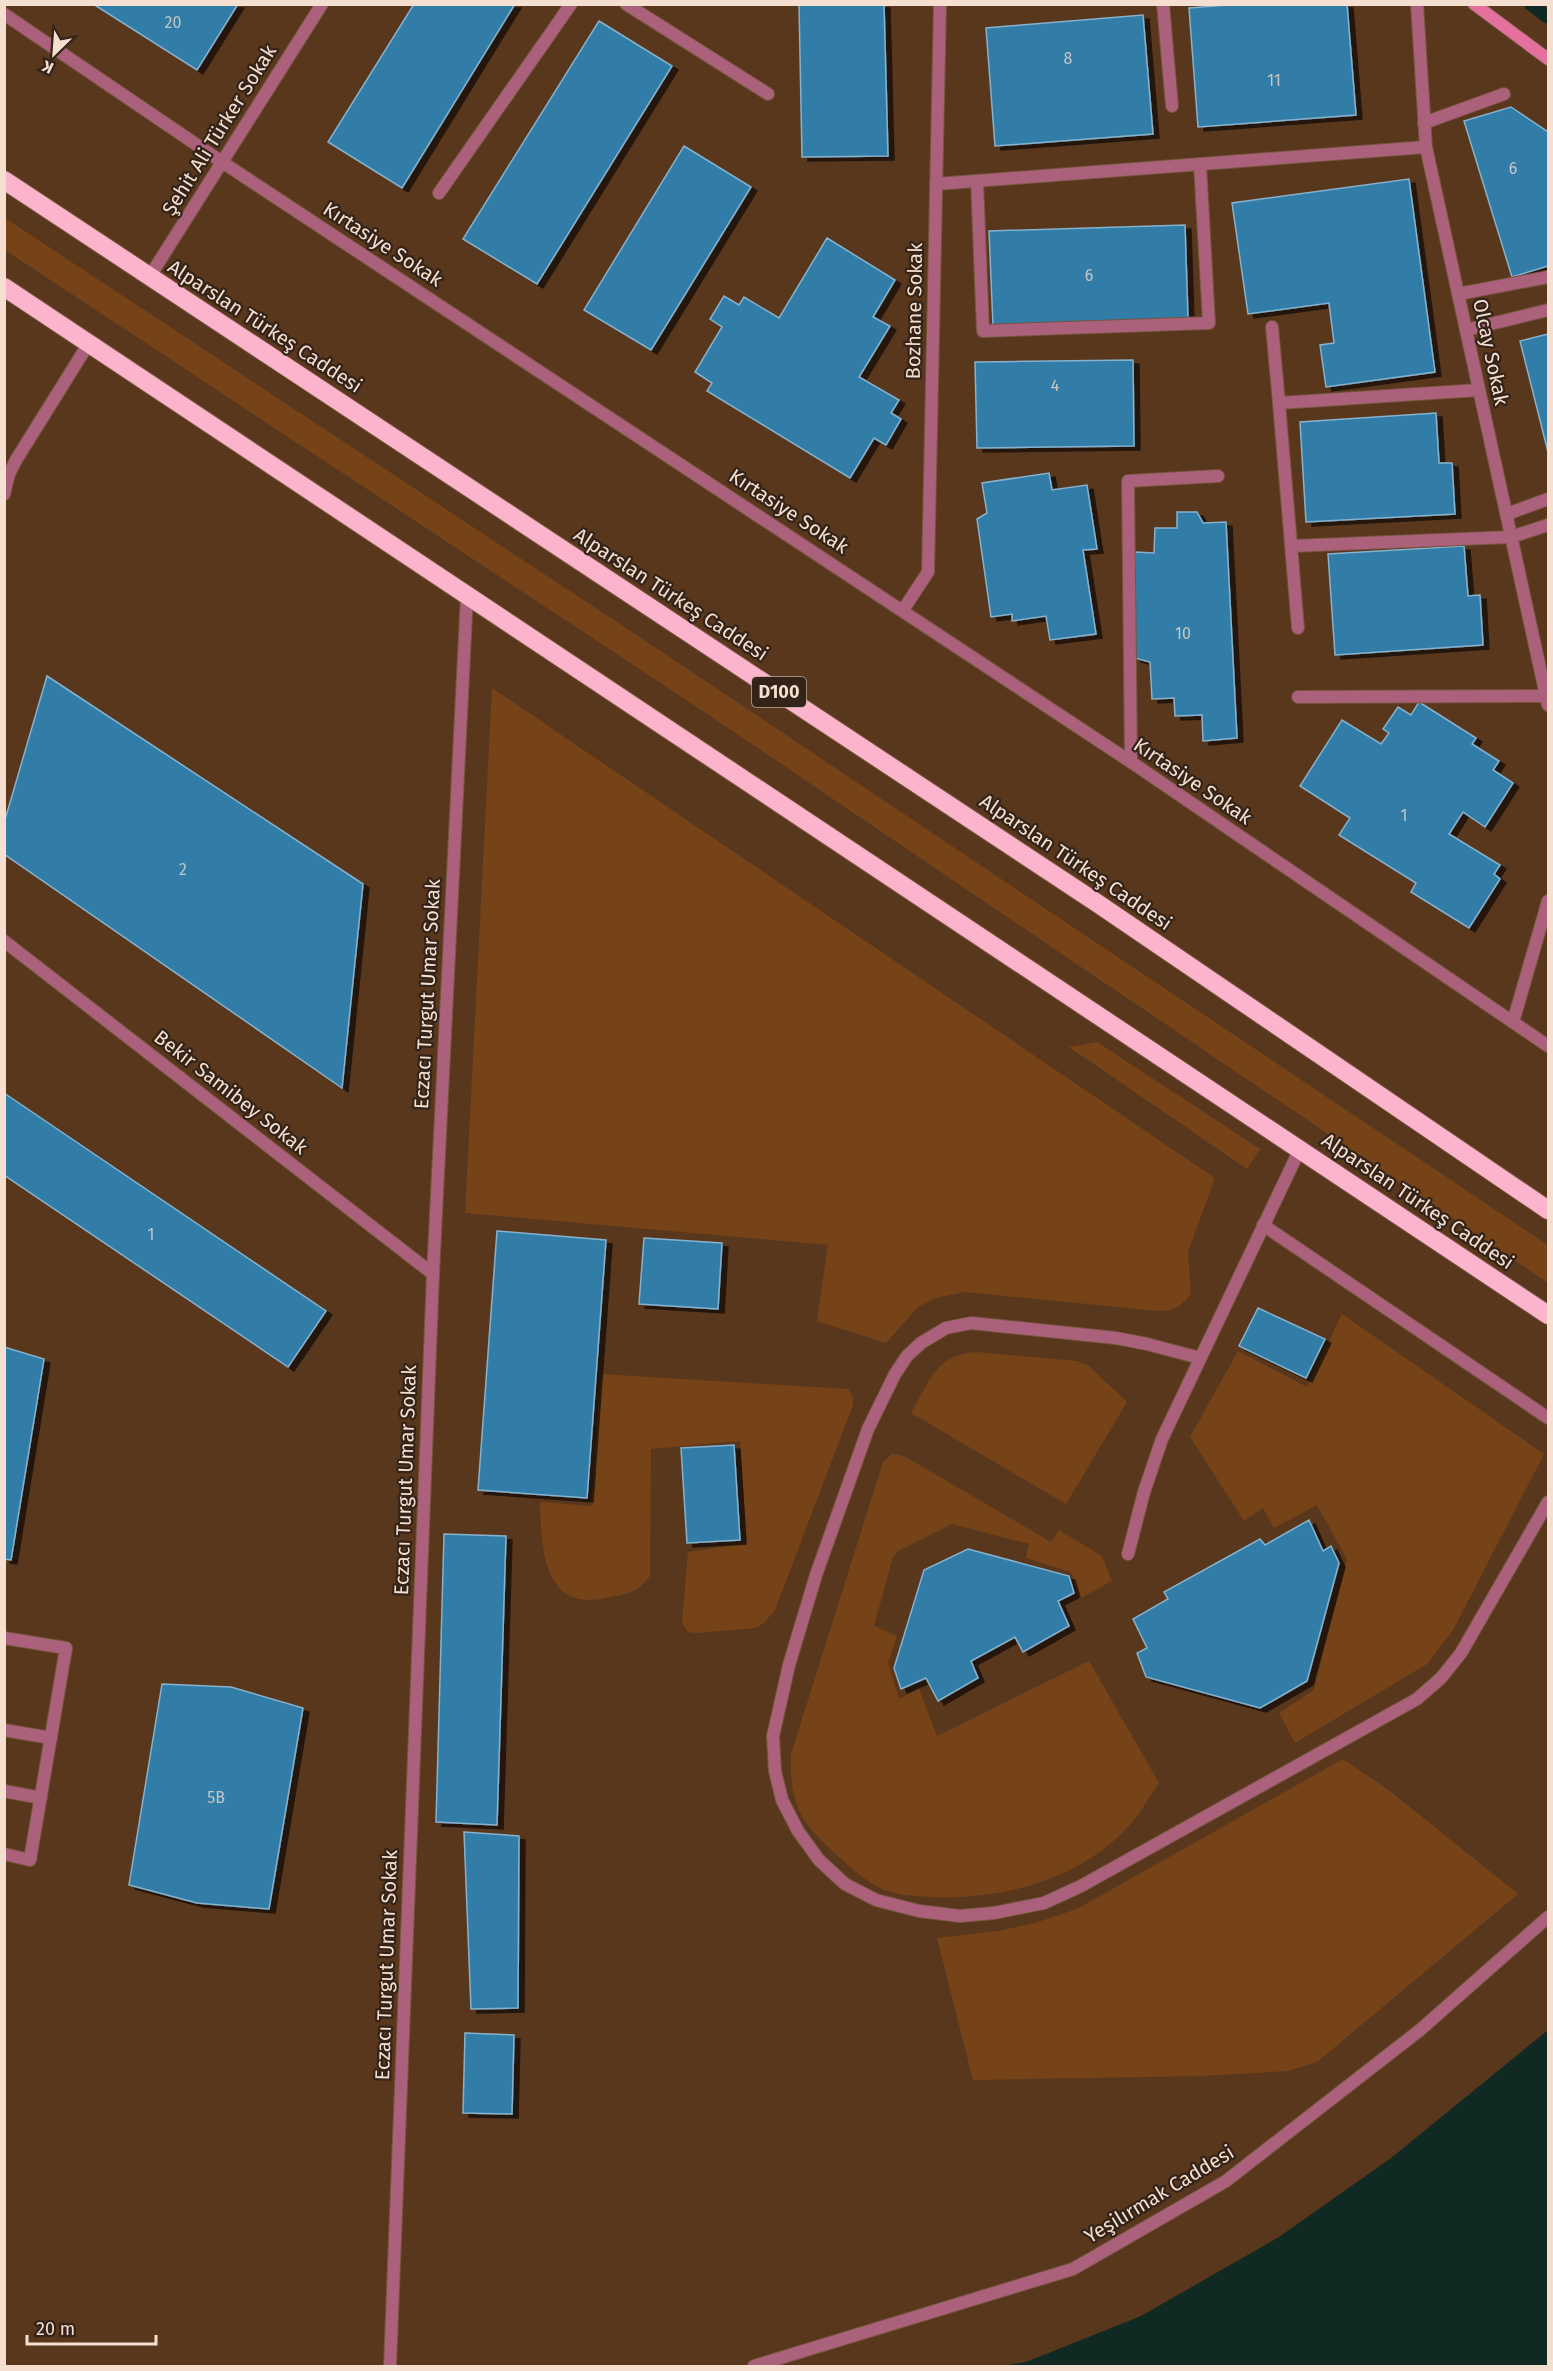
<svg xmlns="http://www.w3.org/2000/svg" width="1553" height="2371" font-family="'Fira Sans',sans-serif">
	<defs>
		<filter id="shadow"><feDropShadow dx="6" dy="4" stdDeviation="0" flood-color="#0009"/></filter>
	</defs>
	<rect width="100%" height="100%" fill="#59371d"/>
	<g fill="#764318">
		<path d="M5,218L644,640L1548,1245V1283L703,711L5,250Z"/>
		<path d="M492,688L1215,1178L1188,1252L1191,1294C1182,1306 1172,1312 1158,1311L965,1292L935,1298L918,1307L886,1343L817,1321L828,1245L465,1213Z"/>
		<path d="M1097,1042L1260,1149L1247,1169L1069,1047Z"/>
		<path d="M1342,1314L1544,1454L1453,1630L1427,1664L1295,1743L1279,1713L1314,1690L1347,1559L1317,1505L1274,1528L1263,1508L1244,1521L1190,1437L1238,1351L1307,1387Z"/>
		<path d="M976,1352L1077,1361L1089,1366L1127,1402L1066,1504L911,1413C930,1381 935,1355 976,1352Z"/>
		<path d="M601,1374L848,1389L853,1397V1405L775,1610L764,1623L756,1628L696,1633L688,1632L682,1623L688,1552L747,1543L740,1441L651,1449L650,1576C637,1593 627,1594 606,1598C543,1612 541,1547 540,1502L591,1506Z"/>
		<path d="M892,1454L904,1456L1051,1542L1059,1530L1102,1556L1112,1581L1079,1599L1071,1572L1026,1558L1029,1544L952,1524L898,1551L893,1557L874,1626L897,1636L888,1663L899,1699L919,1689L937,1736L1089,1661L1159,1783C1147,1801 1137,1819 1121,1834C1072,1882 998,1900 931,1897C914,1896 894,1895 878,1887C863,1879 850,1867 838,1856C799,1821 790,1806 791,1754L883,1462Z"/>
		<path d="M1343,1759L1390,1791L1518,1894L1317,2062L1288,2071L1202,2076L973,2080L937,1938L998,1931L1035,1923L1077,1909Z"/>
	</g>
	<path fill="#102923" d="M1548,2030V2366H1002L1026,2362L1141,2316L1279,2237L1391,2158Z"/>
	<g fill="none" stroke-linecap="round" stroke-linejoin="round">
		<path stroke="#102923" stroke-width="14" d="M1531,4L1548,17"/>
	</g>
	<g fill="#317da7" stroke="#86b2ce" stroke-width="1.5" filter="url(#shadow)">
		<path d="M93,4H238L197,70Z"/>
		<path d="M414,4H515L402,188L328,142Z"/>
		<path d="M799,4H884L888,156L802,157Z"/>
		<path d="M1241,4H1347L1356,115L1198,127L1189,8Z"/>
		<path d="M1143,15L1153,134L995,146L986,28Z"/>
		<path d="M599,21L672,66L537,284L463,239Z"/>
		<path d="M1511,107L1548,132V266L1512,277L1464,121Z"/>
		<path d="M684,146L751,187L651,350L584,310Z"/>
		<path d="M1409,179L1435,372L1326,387L1320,345L1334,343L1329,303L1248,314L1232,203Z"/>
		<path d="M1185,225L1188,319L993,326L989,231Z"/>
		<path d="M827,238L895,280L873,317L890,326L859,377L899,400L891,413L901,419L886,445L874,438L850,478L707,391L712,383L695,372L722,327L710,319L724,296L739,305L744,297L779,318Z"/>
		<path d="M1548,334V452L1520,341Z"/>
		<path d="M1133,360L1134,446L977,448L975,362Z"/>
		<path d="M1436,413L1439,463H1452L1455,514L1306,522L1300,422Z"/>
		<path d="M1049,473L1052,490L1087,485L1097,549L1083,550L1096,634L1050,640L1046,616L1012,621V614L991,617L977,519L987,513L982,483Z"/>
		<path d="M1177,512H1197L1203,523L1226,522L1237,738L1203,741L1202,715L1175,716L1174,698L1152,699L1150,662L1135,658V552L1154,553L1155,528H1177Z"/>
		<path d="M1464,546L1468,596L1480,595L1483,645L1335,655L1328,554Z"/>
		<path d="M47,676L363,884L342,1088L4,854V823Z"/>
		<path d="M1419,702L1476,738L1472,744L1499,761L1493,770L1513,783L1485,827L1463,812L1449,834L1500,865L1494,874L1500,879L1469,928L1411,892L1416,883L1339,835L1350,818L1300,786L1342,720L1381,744L1389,733L1383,729L1398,707L1411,715Z"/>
		<path d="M4,1093L326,1311L288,1367L4,1175Z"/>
		<path d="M497,1231L606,1240L587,1498L478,1490Z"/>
		<path d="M644,1238L722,1243L718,1309L639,1304Z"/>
		<path d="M1258,1308L1325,1339L1306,1378L1239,1346Z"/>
		<path d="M4,1347L44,1359L11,1560L4,1559Z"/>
		<path d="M734,1445L740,1540L687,1543L681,1448Z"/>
		<path d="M1309,1520L1323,1551L1331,1546L1339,1563L1307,1681L1260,1708L1146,1677L1137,1653L1147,1648L1133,1619L1168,1599L1164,1592L1260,1539L1265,1545Z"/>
		<path d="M444,1534L506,1536L497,1825L436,1822Z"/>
		<path d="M968,1549L1069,1576L1074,1593L1058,1601L1069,1626L1023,1652L1015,1637L971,1661L978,1678L938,1701L926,1678L901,1689L894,1668L924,1570Z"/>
		<path d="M162,1684L231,1687L303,1708L269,1909L197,1903L129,1885Z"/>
		<path d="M464,1832L519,1836L518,2008L471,2009Z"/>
		<path d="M465,2033L514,2035L512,2114L463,2113Z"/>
	</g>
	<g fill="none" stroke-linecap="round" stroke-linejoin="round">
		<defs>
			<g id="lane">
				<path d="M626,4L768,94"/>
				<path d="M1163,4L1172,106"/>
				<path d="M1424,123L1504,94"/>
				<path d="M977,181L983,331L1209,323L1200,164"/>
				<path d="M439,193L571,4"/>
				<path d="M1458,294L1548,277"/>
				<path d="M1272,327L1279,403"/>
				<path d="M1466,330L1548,310"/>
				<path d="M1507,514L1548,499"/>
				<path d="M1292,546L1511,537L1548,525"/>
				<path d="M1298,628L1279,403L1479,390"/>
				<path d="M1298,697L1547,696"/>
				<path d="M1131,762L1128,481L1218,476"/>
				<path d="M1263,1225L1548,1418"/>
				<path d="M1200,1358L1147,1344L1116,1338L971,1323L946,1328L921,1343L907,1356L895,1374L868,1429L816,1575L789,1665L773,1736L775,1771L782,1800L798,1831L819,1860L845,1884L876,1900L919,1911L960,1916L994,1913L1044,1903L1081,1886L1417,1699L1441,1678L1461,1653L1548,1502"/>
				<path d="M1128,1554L1144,1492L1162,1439L1300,1149"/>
				<path d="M4,1638L66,1648L30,1860L4,1854"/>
				<path d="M4,1730L51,1738"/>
				<path d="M4,1791L41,1798"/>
			</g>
			<g id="street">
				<path d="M1417,4L1426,147L1548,705"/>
				<path d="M4,14L222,162L1131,762L1548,1046"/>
				<path d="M936,184L1426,147"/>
				<path d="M150,276L322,4"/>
				<path d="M4,494L9,474L16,460L89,343"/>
				<path d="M903,610L928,572L940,4"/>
				<path d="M4,941L433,1274"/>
				<path d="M1513,1022L1548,901"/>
				<path d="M390,2366L433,1274L467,595"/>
				<path d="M754,2366L1073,2269L1226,2181L1420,2030L1548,1917"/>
			</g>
			<path id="secondary" d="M1474,4L1548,59"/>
			<g id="highway">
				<path d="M4,180L1097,903L1548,1210"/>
				<path d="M4,287L1548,1315"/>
			</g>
		</defs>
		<use href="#lane" stroke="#75553d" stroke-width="14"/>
		<use href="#street" stroke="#75553d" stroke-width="14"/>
		<use href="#secondary" stroke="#75553d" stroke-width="14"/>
		<use href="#highway" stroke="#75553d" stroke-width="20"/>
		<use href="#lane" stroke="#ab617c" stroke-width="12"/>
		<use href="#street" stroke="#ab617c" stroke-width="12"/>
		<use href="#secondary" stroke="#e4709d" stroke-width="12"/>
		<use href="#highway" stroke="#fcb4cc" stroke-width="18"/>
	</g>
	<g text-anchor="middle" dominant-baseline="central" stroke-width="4.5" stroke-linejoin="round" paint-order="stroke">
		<g font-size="16" fill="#c4c6c6">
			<text x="173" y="22">20</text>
			<text x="1068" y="58">8</text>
			<text x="1274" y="80">11</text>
			<text x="1513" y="168">6</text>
			<text x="1089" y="275">6</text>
			<text x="1055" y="385">4</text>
			<text x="1183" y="633">10</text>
			<text x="1404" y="815">1</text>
			<text x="183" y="869">2</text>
			<text x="151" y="1234">1</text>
			<text x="216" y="1797">5B</text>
		</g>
		<rect fill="#332318" stroke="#bba799" stroke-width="1.5" x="752" y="677" width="54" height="30" rx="4.5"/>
		<g font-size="18" font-weight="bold" fill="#f5dfd0">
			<text x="779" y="692">D100</text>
		</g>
		<g font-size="20" fill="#f5dfd0" stroke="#332318">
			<text transform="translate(219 130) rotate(-58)">Şehit Ali Türker Sokak</text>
			<text transform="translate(383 244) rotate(33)">Kırtasiye Sokak</text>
			<text transform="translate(914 311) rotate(-89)">Bozhane Sokak</text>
			<text transform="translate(265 326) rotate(33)">Alparslan Türkeş Caddesi</text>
			<text transform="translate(1491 352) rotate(78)">Olcay Sokak</text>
			<text transform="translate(789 511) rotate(33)">Kırtasiye Sokak</text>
			<text transform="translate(671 594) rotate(33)">Alparslan Türkeş Caddesi</text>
			<text transform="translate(1193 781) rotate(34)">Kırtasiye Sokak</text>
			<text transform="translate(1076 862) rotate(34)">Alparslan Türkeş Caddesi</text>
			<text transform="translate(427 994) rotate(-87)">Eczacı Turgut Umar Sokak</text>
			<text transform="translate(231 1092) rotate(38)">Bekir Samibey Sokak</text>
			<text transform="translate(1418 1201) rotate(34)">Alparslan Türkeş Caddesi</text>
			<text transform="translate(405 1480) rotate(-88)">Eczacı Turgut Umar Sokak</text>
			<text transform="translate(386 1965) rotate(-88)">Eczacı Turgut Umar Sokak</text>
			<text transform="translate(1159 2194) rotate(-31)">Yeşilırmak Caddesi</text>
		</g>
	</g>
	<rect width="1553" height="2371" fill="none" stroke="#f5dfd0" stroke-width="12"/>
	<g transform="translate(54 54) rotate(205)" stroke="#332318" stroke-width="4.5" paint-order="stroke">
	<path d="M0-4.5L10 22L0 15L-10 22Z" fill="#f5dfd0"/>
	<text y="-9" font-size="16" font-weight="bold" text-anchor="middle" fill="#f5dfd0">K</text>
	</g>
	<path d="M27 2335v9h129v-9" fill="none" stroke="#f5dfd0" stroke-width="3"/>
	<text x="36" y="2335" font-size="18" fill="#f5dfd0" stroke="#332318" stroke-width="4.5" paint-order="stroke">20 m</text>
</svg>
